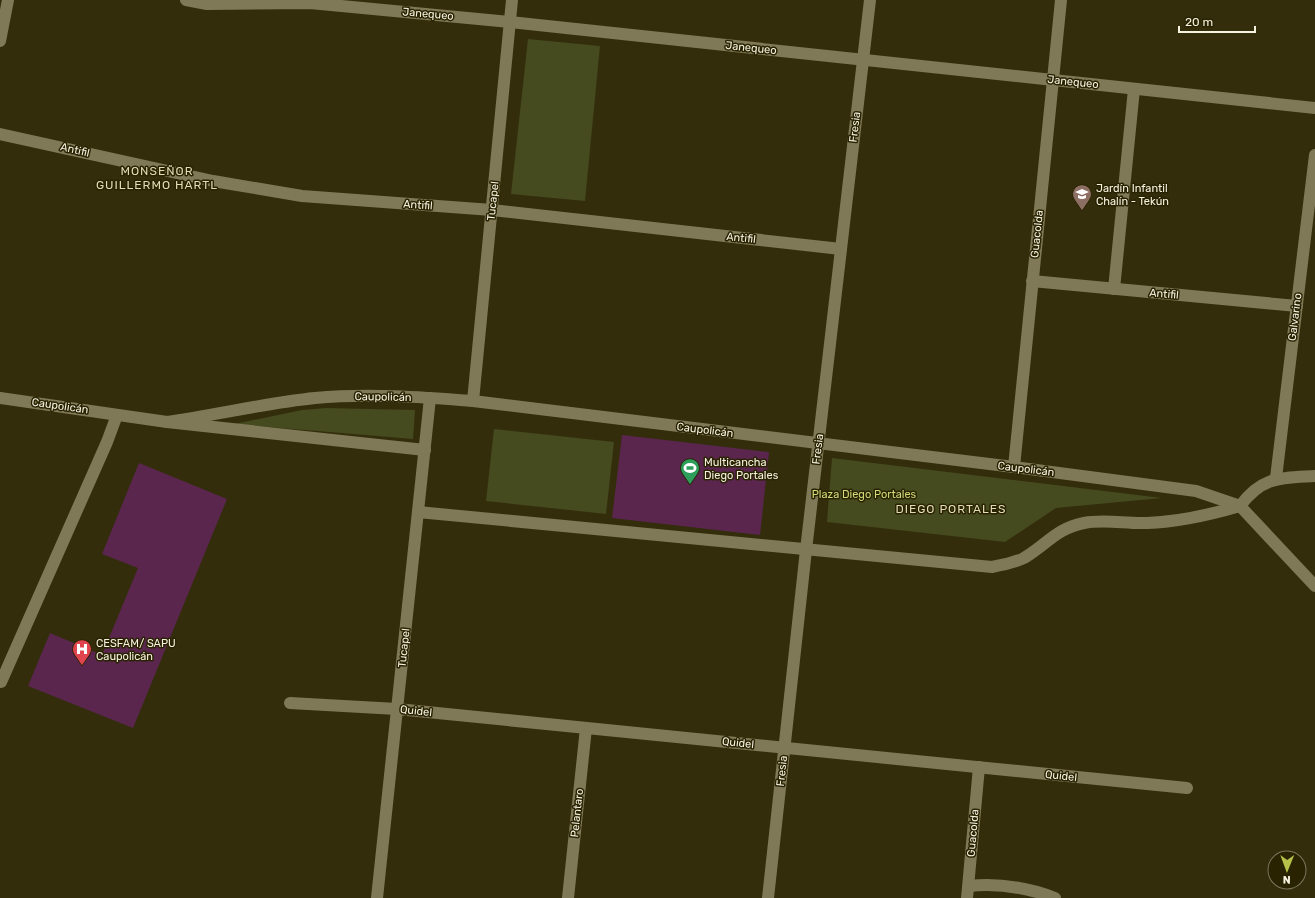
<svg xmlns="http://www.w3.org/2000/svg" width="1315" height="898" font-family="Rubik,sans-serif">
	<rect width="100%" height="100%" fill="#332d0c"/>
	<g fill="#454a1f">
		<path d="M528,39L600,46L585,201L511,194Z"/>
		<path d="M326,408L415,410L413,439L234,424L302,410Z"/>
		<path d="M494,429L614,442L606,514L486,501Z"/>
		<path d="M832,458L1162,498L1056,508L1005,542L827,522Z"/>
	</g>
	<g fill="#5a264e">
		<path d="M622,435L769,452L760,535L612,518Z"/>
		<path d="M139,463L227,499L133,728L28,686L50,633L102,655L138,568L102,554Z"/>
	</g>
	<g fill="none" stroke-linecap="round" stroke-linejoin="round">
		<path stroke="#807957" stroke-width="12" d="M1,682L107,442L117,415"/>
		<g stroke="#807957" stroke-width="12">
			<path d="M186,0L207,4L310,3L510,22L1315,108"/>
			<path d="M0,41L8,0"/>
			<path d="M0,134L213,181L302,196L492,210L841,249"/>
			<path d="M1032,281L1297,306"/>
			<path d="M1114,289L1134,89"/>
			<path d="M0,398L167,422L425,450"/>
			<path d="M473,401L512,0"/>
			<path d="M167,422C217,415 265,403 315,398C367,393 421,397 473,401L1014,467L1196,491L1240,506L1315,586"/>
			<path d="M1014,467L1061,0"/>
			<path d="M1276,478L1315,155"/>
			<path d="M1240,506C1262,476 1281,478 1315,476"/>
			<path d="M418,512L992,567C1003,565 1014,563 1024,558C1046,545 1057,528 1084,523C1105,519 1126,524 1147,523C1179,522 1209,515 1240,506"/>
			<path d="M290,703L397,709L1187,788"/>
			<path d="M969,886C999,883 1026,887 1055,898"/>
			<path d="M377,898L430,398"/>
			<path d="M568,898L586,728"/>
			<path d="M768,898L806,550L870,0"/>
			<path d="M967,898L979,767"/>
		</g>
	</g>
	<defs>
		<symbol id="school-pin" viewBox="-11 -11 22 30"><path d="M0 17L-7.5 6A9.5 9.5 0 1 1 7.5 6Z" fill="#8d6e63" stroke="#292302"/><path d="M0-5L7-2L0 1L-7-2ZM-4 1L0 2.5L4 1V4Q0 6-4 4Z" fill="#fff"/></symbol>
		<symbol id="stadium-pin" viewBox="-11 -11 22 30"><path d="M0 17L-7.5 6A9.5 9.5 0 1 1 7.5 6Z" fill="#2e9e5b" stroke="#292302"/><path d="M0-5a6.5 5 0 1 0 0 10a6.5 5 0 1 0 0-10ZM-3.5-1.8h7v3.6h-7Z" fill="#fff"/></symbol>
		<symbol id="hospital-pin" viewBox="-11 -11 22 30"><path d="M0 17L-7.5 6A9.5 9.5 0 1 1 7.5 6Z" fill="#e0444e" stroke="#292302"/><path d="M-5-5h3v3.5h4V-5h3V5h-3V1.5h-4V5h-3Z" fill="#fff"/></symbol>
	</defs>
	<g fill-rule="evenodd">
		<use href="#school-pin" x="1071" y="183" width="22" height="30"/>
		<use href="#stadium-pin" x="679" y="457" width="22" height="30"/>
		<use href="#hospital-pin" x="71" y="638" width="22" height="30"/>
	</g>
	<g text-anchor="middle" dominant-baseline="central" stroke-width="3" stroke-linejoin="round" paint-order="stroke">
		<g font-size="11" fill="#f6f2e0" stroke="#292302">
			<text transform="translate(428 14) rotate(5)">Janequeo</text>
			<text transform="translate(751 48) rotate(6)">Janequeo</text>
			<text transform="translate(1073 82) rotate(6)">Janequeo</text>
			<text transform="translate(855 127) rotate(-83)">Fresia</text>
			<text transform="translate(75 150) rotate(13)">Antifil</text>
			<text transform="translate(493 201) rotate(-84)">Tucapel</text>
			<text transform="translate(418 205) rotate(4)">Antifil</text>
			<text transform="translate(1037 234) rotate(-84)">Guacolda</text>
			<text transform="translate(741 238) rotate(6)">Antifil</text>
			<text transform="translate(1164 294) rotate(5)">Antifil</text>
			<text transform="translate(1295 317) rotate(-83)">Galvarino</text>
			<text transform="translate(383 397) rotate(1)">Caupolicán</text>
			<text transform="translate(60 406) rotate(8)">Caupolicán</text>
			<text transform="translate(705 430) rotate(7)">Caupolicán</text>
			<text transform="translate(818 449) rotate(-83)">Fresia</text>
			<text transform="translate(1026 469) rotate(7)">Caupolicán</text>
			<text transform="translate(404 648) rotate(-84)">Tucapel</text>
			<text transform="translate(416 711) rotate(6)">Quidel</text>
			<text transform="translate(738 743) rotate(6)">Quidel</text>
			<text transform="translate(782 771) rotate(-84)">Fresia</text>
			<text transform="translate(1061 776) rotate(6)">Quidel</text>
			<text transform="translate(577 813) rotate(-84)">Pelantaro</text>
			<text transform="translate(973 833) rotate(-85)">Guacolda</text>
		</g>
		<g font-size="11" fill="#f6f2e0" stroke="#292302" text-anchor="start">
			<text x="1096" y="188">Jardín Infantil<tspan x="1096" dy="13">Chalín - Tekún</tspan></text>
			<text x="704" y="462">Multicancha<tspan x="704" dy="13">Diego Portales</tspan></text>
			<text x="96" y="643">CESFAM/ SAPU<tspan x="96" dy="13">Caupolicán</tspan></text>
		</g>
		<g font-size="11" fill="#d0da78" stroke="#292302">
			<text x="864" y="494">Plaza Diego Portales</text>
		</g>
		<g font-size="12" letter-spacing="1" fill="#e3dbb6" stroke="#292302">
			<text x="157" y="171">MONSEÑOR<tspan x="157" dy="14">GUILLERMO HARTL</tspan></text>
			<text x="951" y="509">DIEGO PORTALES</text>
		</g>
	</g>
	<g transform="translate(1287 870) rotate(181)"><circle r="19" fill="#292302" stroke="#7b765b"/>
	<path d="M0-3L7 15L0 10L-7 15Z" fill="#b6c149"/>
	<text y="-6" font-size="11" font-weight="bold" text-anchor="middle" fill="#f6f2e0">N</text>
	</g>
	<path d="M1179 26v6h76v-6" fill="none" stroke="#f6f2e0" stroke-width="2"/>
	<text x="1185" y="26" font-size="12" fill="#f6f2e0" stroke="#292302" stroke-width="3" paint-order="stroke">20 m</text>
</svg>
